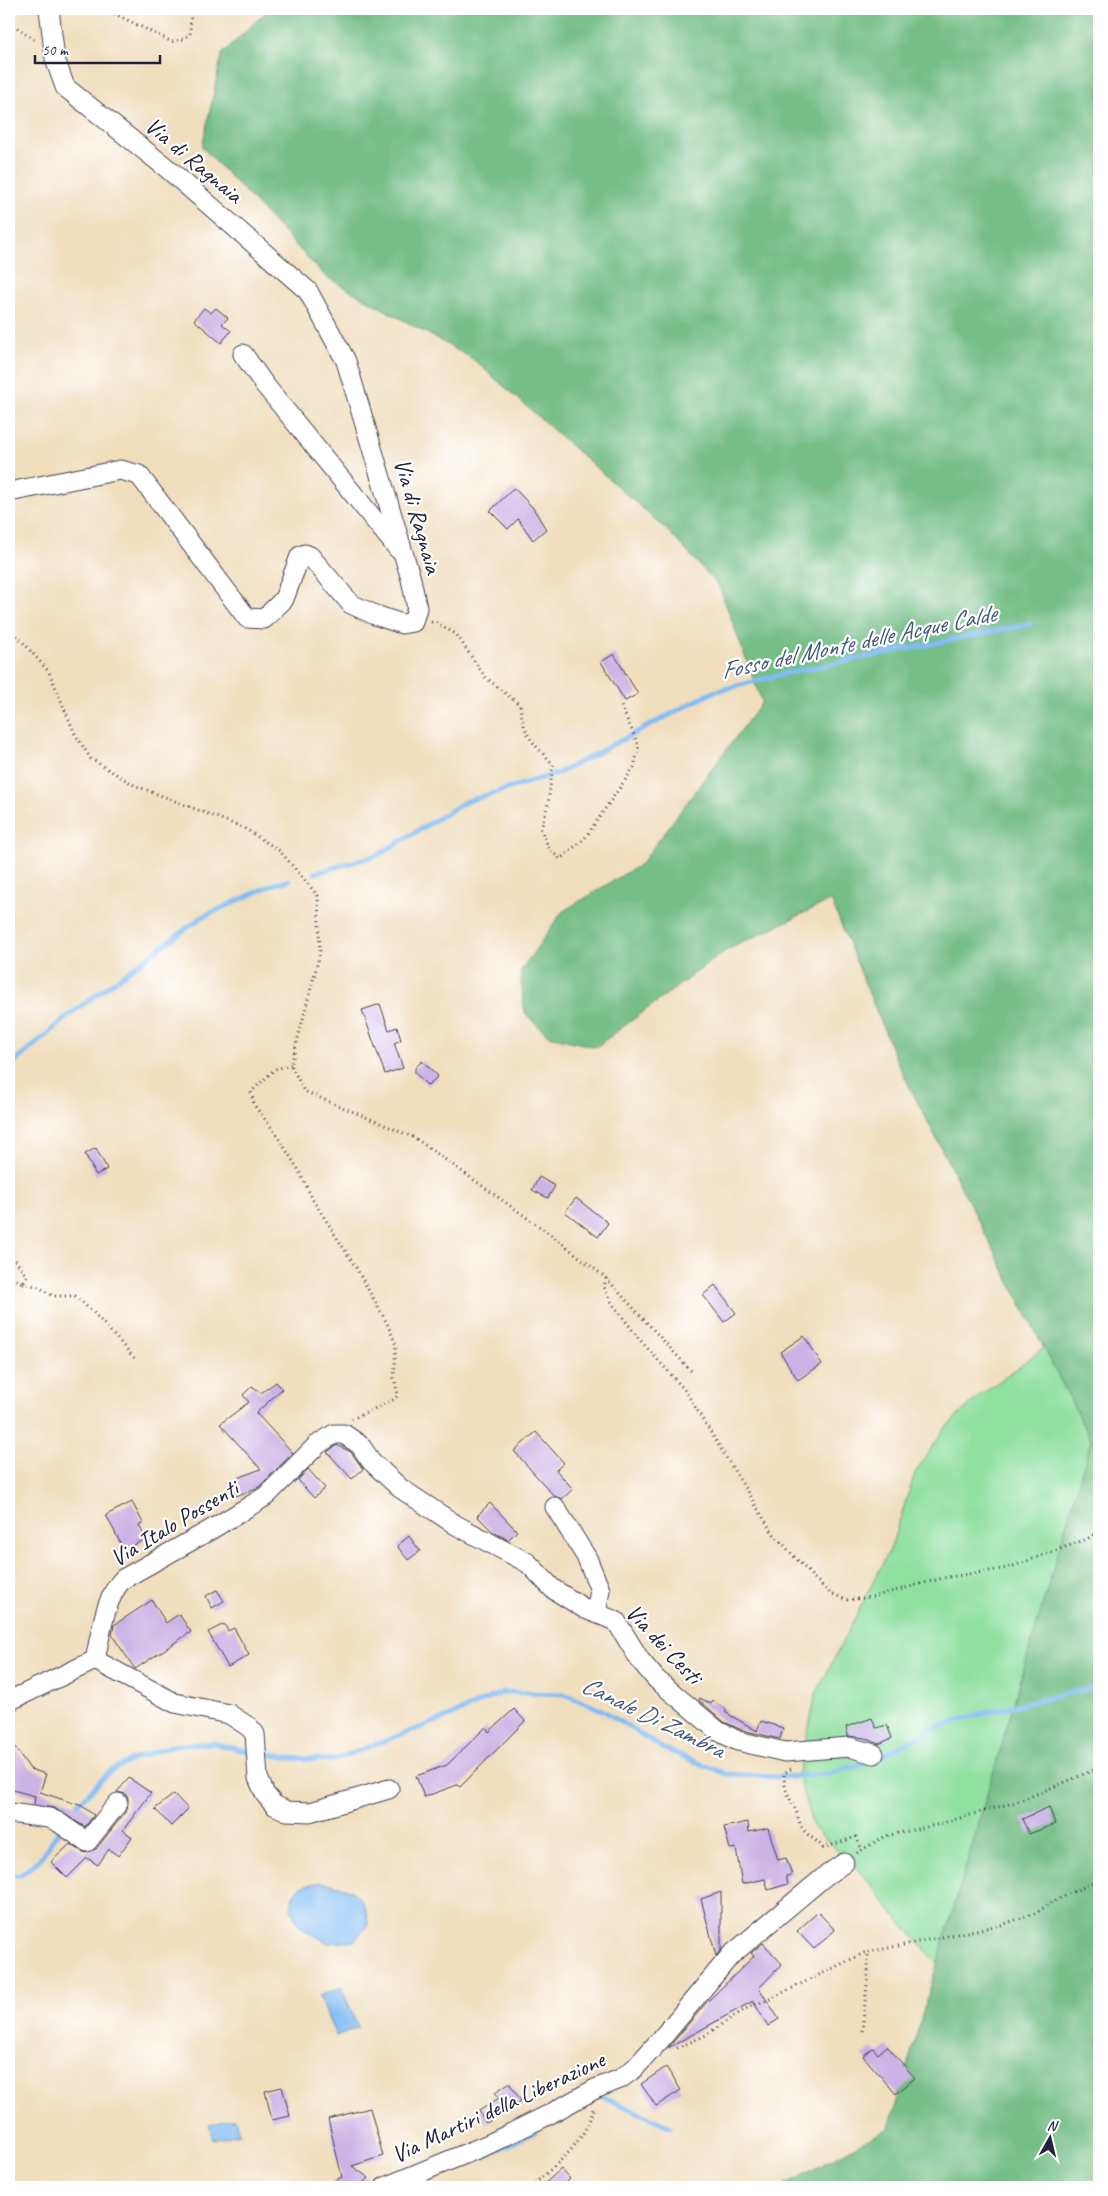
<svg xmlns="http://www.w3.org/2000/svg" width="1108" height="2196" font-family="Caveat,sans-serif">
	<rect width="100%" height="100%" fill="#fff"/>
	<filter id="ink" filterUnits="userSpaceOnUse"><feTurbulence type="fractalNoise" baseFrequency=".02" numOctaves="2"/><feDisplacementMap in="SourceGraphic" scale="10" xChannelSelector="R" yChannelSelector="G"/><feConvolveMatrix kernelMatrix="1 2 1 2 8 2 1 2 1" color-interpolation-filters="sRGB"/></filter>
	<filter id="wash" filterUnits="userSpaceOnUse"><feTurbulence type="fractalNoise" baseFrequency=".0096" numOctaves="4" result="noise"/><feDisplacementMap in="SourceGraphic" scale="20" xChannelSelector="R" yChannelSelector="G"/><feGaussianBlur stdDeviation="1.12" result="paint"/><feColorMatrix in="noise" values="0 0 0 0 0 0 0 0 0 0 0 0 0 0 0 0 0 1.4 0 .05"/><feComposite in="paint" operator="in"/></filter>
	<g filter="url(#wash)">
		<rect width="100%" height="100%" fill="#f0debd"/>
		<path fill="#90e0a0" stroke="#59816e" d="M1099,1295V2146L902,1924L865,1877L813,1827L798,1776L816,1694L891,1547L915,1473L945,1428L978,1397L1087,1316Z"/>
		<path fill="#74be86" stroke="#4b7060" d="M269,9H1099V2187H781L889,2128L1091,1440L898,1064L831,900L725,951L596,1047L549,1036L525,1013L520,972L562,912L641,864L762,702L719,586L668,531L473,359L326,277L202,147L222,54Z"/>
		<g fill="#81bcf3" stroke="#526f97">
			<path d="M321,1882C349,1887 367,1893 368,1925L354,1941L328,1943L300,1927L291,1910L293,1895L302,1886Z"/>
			<path d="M341,1987L358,2027L336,2036L319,1996Z"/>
			<path d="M235,2118L239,2134L213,2140L209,2125Z"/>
		</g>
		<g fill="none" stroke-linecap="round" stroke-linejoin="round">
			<g stroke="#81bcf3" stroke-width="5">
				<path d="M315,873L378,855L465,802L561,772L713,692L787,673L1030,624"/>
				<path d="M9,1063L17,1060L69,1015L202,917L272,885L289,880"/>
				<path d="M9,1875H21L39,1860L75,1807L109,1772L131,1760L171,1746L213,1743L242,1750L291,1758L334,1760L448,1717L503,1692L564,1694L604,1711L662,1748L726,1774L779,1777L828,1774L873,1761L934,1728L980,1714L1099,1686"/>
				<path d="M599,2097H603L671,2127"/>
				<path d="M445,2172L472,2162L535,2132"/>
				<path d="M224,2187L232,2186L242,2187"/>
			</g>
		</g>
		<g id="blocks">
			<g fill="#cbb3e5">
				<path d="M204,308L211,313L216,308L228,318L222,324L231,331L221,343L194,320Z"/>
				<path d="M514,488L533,508L546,529L533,540L518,519L508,529L490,511Z"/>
				<path d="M614,654L638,694L625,701L601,662Z"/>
				<path d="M380,1004L389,1030L397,1027L401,1040L394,1043L403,1068L385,1074L362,1010Z"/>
				<path d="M422,1061L438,1076L428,1086L415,1073V1068Z"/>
				<path d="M96,1148L107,1169L96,1175L85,1154Z"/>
				<path d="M539,1177L555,1186L548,1198L532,1190Z"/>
				<path d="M576,1198L608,1223L598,1237L565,1212Z"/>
				<path d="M715,1285L736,1313L724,1322L703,1295Z"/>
				<path d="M804,1336L822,1364L798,1380L780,1352Z"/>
				<path d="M276,1382L282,1389L256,1413L293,1453L259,1487L236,1496L229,1481L261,1469L220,1424L249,1402L243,1395L252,1386L261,1393Z"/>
				<path d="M536,1432L564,1463L556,1470L573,1489L562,1499L554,1496L514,1451Z"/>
				<path d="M337,1445L351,1452L363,1469L352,1479L327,1452Z"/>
				<path d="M308,1469L325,1488L314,1498L298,1480Z"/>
				<path d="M132,1502L143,1523L139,1525L146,1539L124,1550L106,1515Z"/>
				<path d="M490,1503L517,1531L508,1540L492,1531L477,1516Z"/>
				<path d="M409,1536L420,1551L408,1560L397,1546Z"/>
				<path d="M217,1590L224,1601L212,1608L206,1596Z"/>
				<path d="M152,1600L166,1623L179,1614L191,1632L135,1669L112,1635L114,1625Z"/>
				<path d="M224,1624L228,1631L234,1628L249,1655L228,1667L208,1632Z"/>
				<path d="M700,1698L711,1704L713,1701L727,1710L725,1712L757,1731L761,1721L783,1728L780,1739L742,1730L724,1722L699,1700Z"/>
				<path d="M514,1709L525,1721L460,1787L457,1785L424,1797L416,1776L447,1765L486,1727L489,1732Z"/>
				<path d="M872,1718L876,1728L887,1725L892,1738L879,1744L865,1738L848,1736L846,1727Z"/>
				<path d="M9,1738L30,1769L46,1774L40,1792L82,1806L94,1815L85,1827L54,1808L34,1805L35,1796L9,1789Z"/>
				<path d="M129,1778L151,1793L123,1830L132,1837L118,1856L109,1849L98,1865L87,1858L67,1878L51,1862L70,1844L85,1853L96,1849L127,1810L128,1798L125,1794L117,1792Z"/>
				<path d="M174,1794L188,1809L171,1826L155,1809Z"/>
				<path d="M1049,1807L1055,1824L1029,1834L1022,1819Z"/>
				<path d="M748,1822L749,1832L768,1828L778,1860L786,1858L792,1875L786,1876L788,1884L768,1890L765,1879L742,1884L736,1848L730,1849L724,1827Z"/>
				<path d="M721,1892V1950L716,1956L701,1899Z"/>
				<path d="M818,1912L835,1930L814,1949L797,1931Z"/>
				<path d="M763,1943L782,1964L759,1988L779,2019L768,2026L753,2001L668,2048L706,2003L754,1956L751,1953Z"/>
				<path d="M887,2046L915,2078L896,2094L863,2056L873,2048L878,2054Z"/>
				<path d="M666,2067L681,2090L656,2106L641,2084Z"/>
				<path d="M509,2083L521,2101L486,2123L479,2111L499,2098L495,2092Z"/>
				<path d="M282,2087L290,2116L272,2120L265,2091Z"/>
				<path d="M370,2108L383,2156L352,2166L369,2178L357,2187H322L342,2177L328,2119Z"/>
				<path d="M561,2169L570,2179L562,2187H541Z"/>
			</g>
		</g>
	</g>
	<g filter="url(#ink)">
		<use href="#blocks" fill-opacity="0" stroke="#413e4e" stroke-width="1"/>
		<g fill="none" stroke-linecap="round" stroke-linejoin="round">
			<defs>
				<g id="minor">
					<path d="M243,354L264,384L398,549"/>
					<path d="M9,492L120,470L139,475L247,618L264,619L284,599L300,556L305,554L310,556L351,604L375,615L402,624L413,622L417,608L411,579L346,361L308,291L168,169L65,87L55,59L49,9"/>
					<path d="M555,1507L587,1558L600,1590L596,1613"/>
					<path d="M95,1660L175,1703L229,1714L249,1727L255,1734L258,1778L265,1794L274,1805L287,1811L310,1812L389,1789"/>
					<path d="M9,1701L95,1660C101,1634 104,1599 123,1579L212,1529L266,1496L317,1445L334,1434H344L360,1445L371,1461L400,1488L456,1525L528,1563L553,1589L585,1609L616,1621L640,1660L656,1679L718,1731L738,1741L785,1752L849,1747L874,1754"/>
					<path d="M9,1813L49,1818L58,1822L87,1842L118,1803"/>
					<path d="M385,2187L489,2144L548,2115L595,2089L620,2079L635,2068L661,2039L731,1955L824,1877L844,1863"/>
				</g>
			</defs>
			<use href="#minor" stroke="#413e4e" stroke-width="21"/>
			<g stroke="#413e4e" stroke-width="3" stroke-dasharray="1 4" stroke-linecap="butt">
				<path d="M105,9L172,42L183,39L190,34L191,9"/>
				<path d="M1076,9L1099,15"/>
				<path d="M9,22L37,42"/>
				<path d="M431,622L437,623L456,634L485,677L520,705C524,737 532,742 553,764L548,804L541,829L549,849L560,859L585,838L634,767L639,746L621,706"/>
				<path d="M9,629L14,632L49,672L75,734L91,759L134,785L244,828L280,851L318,896L320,953L291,1065L304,1091L415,1138L554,1237L606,1278L693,1373"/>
				<path d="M291,1065L275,1069L251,1092L254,1105L274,1131L298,1169L313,1200L355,1266L387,1323L396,1345L394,1378L398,1394L395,1399L352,1419"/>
				<path d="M9,1252L27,1276L23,1283L9,1277"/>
				<path d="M606,1278L604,1287L612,1303L640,1340L684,1389L772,1532L812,1576L830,1593L847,1600L872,1597L943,1578L1008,1568L1087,1539L1099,1531"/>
				<path d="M23,1283L39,1287L53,1296H75L94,1313L136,1360"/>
				<path d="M791,1769L784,1773C784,1791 789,1796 796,1811C798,1816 799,1824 803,1829C808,1837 818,1840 823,1848L856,1837L862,1849"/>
				<path d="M857,1853L885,1836L936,1825L1022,1800L1099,1768"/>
				<path d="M862,2031L868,1975V1952"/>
				<path d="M677,2048L704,2036L750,2006L768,2000L864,1953L1001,1925L1036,1913L1052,1902L1099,1880"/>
				<path d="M531,2187C556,2164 585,2144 593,2109"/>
			</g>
			<use href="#minor" stroke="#fff" stroke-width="19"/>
		</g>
	</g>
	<g text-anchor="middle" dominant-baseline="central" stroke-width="4.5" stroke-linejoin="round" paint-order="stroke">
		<g font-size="24" fill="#22223b" stroke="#fff">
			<text transform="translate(194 160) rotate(40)">Via di Ragnaia</text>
			<text transform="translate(418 516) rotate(74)">Via di Ragnaia</text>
			<text transform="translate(174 1523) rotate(-31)">Via Italo Possenti</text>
			<text transform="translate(664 1644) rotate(47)">Via dei Cesti</text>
			<text transform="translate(498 2107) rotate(-25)">Via Martiri della Liberazione</text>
		</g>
		<g font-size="25" font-style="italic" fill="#43587b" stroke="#fff">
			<text transform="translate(858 642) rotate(-12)">Fosso del Monte delle Acque Calde</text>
			<text transform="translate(653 1717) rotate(26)">Canale Di Zambra</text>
		</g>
	</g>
	<rect width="1108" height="2196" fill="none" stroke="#fff" stroke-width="30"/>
	<g transform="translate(1050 2138) rotate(8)" stroke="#ffffff" stroke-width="4" paint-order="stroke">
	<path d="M0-4L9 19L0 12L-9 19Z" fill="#22223b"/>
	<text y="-8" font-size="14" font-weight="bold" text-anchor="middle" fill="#22223b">N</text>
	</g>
	<path d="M35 55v8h125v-8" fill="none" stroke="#22223b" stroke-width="2.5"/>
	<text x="42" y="55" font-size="15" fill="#22223b" stroke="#ffffff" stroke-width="4" paint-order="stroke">50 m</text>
</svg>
